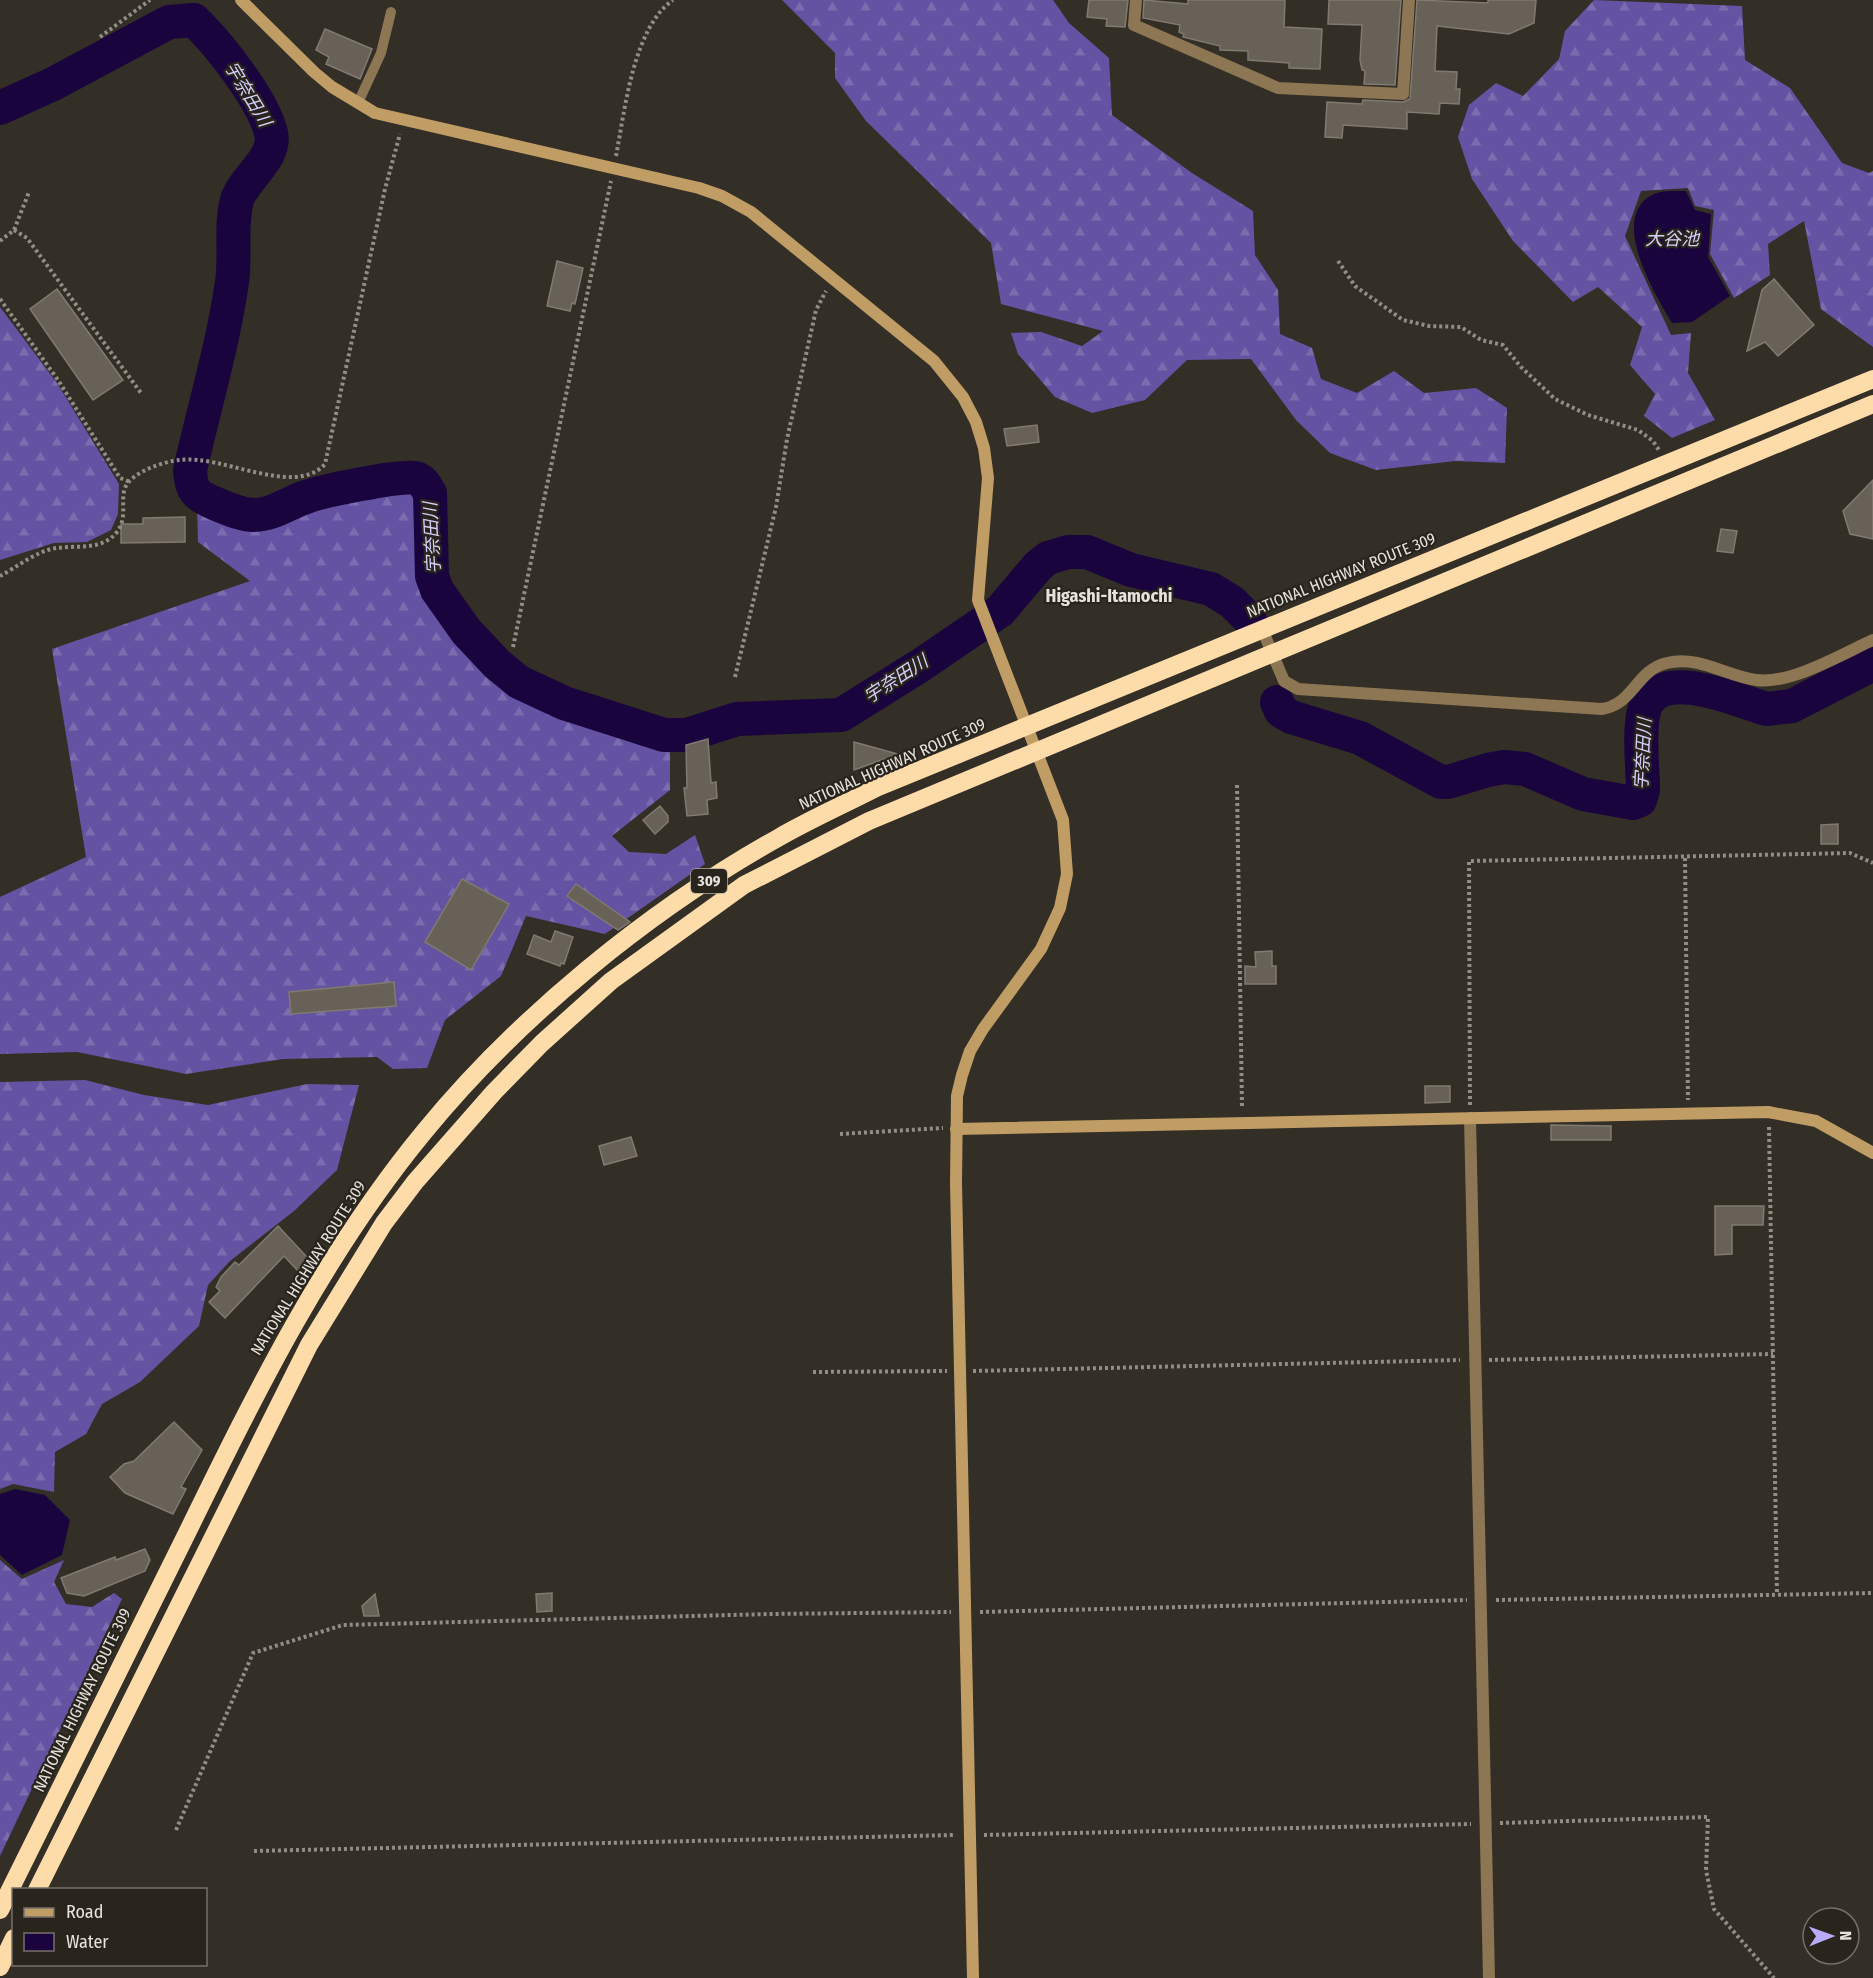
<svg xmlns="http://www.w3.org/2000/svg" width="1873" height="1978" font-family="'Fira Sans Condensed','Noto Sans JP',sans-serif">
	<defs>
		<pattern id="forest-firs" width="22" height="20" patternUnits="userSpaceOnUse" patternTransform="scale(1.5)"><rect width="22" height="20" fill="#6453a2"/><path d="M5 1l3.5 6h-7zM16 11l3.5 6h-7z" fill="#7a6cae"/></pattern>
	</defs>
	<rect width="100%" height="100%" fill="#332e26"/>
	<g fill="url(#forest-firs)">
		<path d="M775,0H1053L1069,23L1109,58L1112,115L1192,173L1253,211L1255,255L1278,290L1280,334L1312,348L1321,379L1357,393L1394,371L1424,393L1476,388L1507,408L1505,463L1455,461L1376,470L1330,453L1296,420L1251,359L1187,360L1145,400L1092,413L1055,397L1018,354L1011,333L1041,332L1082,346L1103,331L1001,304L991,243L866,121L835,78V53L782,0Z"/>
		<path d="M1594,0L1742,6L1745,60L1790,88L1842,163L1869,173L1873,171V347L1821,309L1804,221L1768,244L1770,275L1734,298L1710,254L1714,210L1695,206L1688,188L1641,191L1625,236L1671,335L1691,333L1688,373L1715,420L1672,438L1644,416L1655,394L1630,365L1642,327L1598,287L1573,302L1513,241L1472,179L1458,137L1469,105L1496,83L1523,96L1559,59L1565,31Z"/>
		<path d="M0,307L57,383L119,484L118,514L111,530L87,542L54,543L0,560Z"/>
		<path d="M408,476L435,494L440,578L492,654L526,686L616,717L670,726V790L612,836L629,852L666,854L695,835L705,864L605,934L526,916L501,976L445,1020L427,1068L393,1069L377,1057L283,1059L186,1074L77,1052L0,1054V897L86,857L52,649L250,581L198,542L197,504L213,503C222,511 231,519 244,521C299,527 355,489 408,476Z"/>
		<path d="M85,1080L144,1095L208,1105L307,1084L359,1085L337,1170L294,1211L230,1261L208,1285L199,1326L140,1382L102,1404L86,1434L55,1452L54,1492L13,1484L0,1489V1082Z"/>
		<path d="M0,1560L22,1579L64,1560L54,1582L66,1604L92,1607L114,1593L122,1599L0,1856Z"/>
	</g>
	<g fill="#19043e">
		<path d="M1686,191L1695,210L1711,214L1708,257L1730,296L1692,322L1672,323C1655,294 1607,216 1654,194C1662,190 1677,191 1686,191Z"/>
		<path d="M15,1489L45,1495L70,1520L62,1555L22,1575L0,1555V1494Z"/>
	</g>
	<g fill="none" stroke-linecap="round" stroke-linejoin="round">
		<g stroke="#19043e" stroke-width="34">
			<path d="M0,108L53,84L169,22L194,20C219,44 263,100 271,133C277,158 244,178 237,200C230,226 236,256 232,282C223,345 204,408 190,470C191,491 196,495 214,503C226,508 241,515 254,515C273,515 288,503 306,497C322,491 400,475 414,478C423,479 426,487 430,493L432,576L437,590L466,631L497,664L519,682L564,703L664,735H687L737,719L841,715L921,665L1000,611L1038,566L1048,558L1068,552H1087L1131,570L1211,589L1232,602L1250,620"/>
			<path d="M1277,702L1281,711L1291,717L1360,738L1441,782H1448L1488,770L1504,767L1525,769L1583,794L1633,803L1640,800L1643,790C1643,769 1637,721 1647,703C1666,668 1738,701 1767,709L1792,706L1873,664"/>
		</g>
	</g>
	<g fill="#676157" stroke="#807a70" stroke-width="1.5">
		<path d="M1089,0H1128L1125,27L1106,26L1107,19L1087,17Z"/>
		<path d="M1144,0L1188,4V0H1285L1284,27L1322,29L1320,69L1289,68V63L1248,60V51L1220,50V46L1183,37L1184,34L1179,32L1180,25L1143,18Z"/>
		<path d="M1329,0H1401L1395,85L1364,84L1365,71L1362,70L1360,60L1362,25L1328,24Z"/>
		<path d="M1417,0L1488,3V0H1536L1534,23L1509,34L1437,26L1435,71L1457,72L1456,89H1460L1459,104L1440,103L1439,114L1407,112V129L1343,125L1342,138L1325,137L1327,102L1362,104L1363,100L1403,102L1410,99Z"/>
		<path d="M325,29L372,49L360,79L326,64L329,57L316,50Z"/>
		<path d="M557,261L583,268L575,304L572,303L570,311L547,306Z"/>
		<path d="M1774,279L1814,325L1778,356L1765,342L1747,351L1762,290Z"/>
		<path d="M57,289L123,380L93,400L30,309Z"/>
		<path d="M1037,425L1039,442L1007,446L1004,429Z"/>
		<path d="M1873,480V539L1850,534L1843,511Z"/>
		<path d="M185,517V542L121,543V524H143V518Z"/>
		<path d="M1721,529L1737,531L1733,553L1717,551Z"/>
		<path d="M708,739L711,783L716,782L717,798L707,800L708,814L687,816L684,788H687L686,745Z"/>
		<path d="M854,742L898,754L854,770Z"/>
		<path d="M660,806L668,816V822L655,834L643,820Z"/>
		<path d="M1838,824V844H1821V825Z"/>
		<path d="M462,879L509,904L471,970L425,942Z"/>
		<path d="M576,884L630,922L618,930L567,896Z"/>
		<path d="M555,931L573,937L564,964L561,963L560,966L527,954L534,935L551,942Z"/>
		<path d="M1272,951V966H1276V984H1245V966L1256,967L1255,952Z"/>
		<path d="M394,982L396,1006L291,1014L289,992Z"/>
		<path d="M1425,1086H1450V1102L1425,1103Z"/>
		<path d="M1551,1125L1611,1126V1140H1551Z"/>
		<path d="M631,1137L637,1156L604,1165L599,1146Z"/>
		<path d="M1715,1206H1764L1763,1225H1732V1254L1715,1255Z"/>
		<path d="M278,1226L307,1257L299,1272L284,1256L225,1318L209,1302L220,1291L216,1287L221,1277L235,1262L239,1265Z"/>
		<path d="M174,1422L202,1450L181,1487L186,1489L173,1514L125,1493L110,1477L124,1464L134,1461Z"/>
		<path d="M145,1549L150,1560L145,1571L84,1596L67,1593L61,1578L115,1557L116,1560Z"/>
		<path d="M552,1593V1611L537,1612L536,1594Z"/>
		<path d="M375,1594L379,1616H364L362,1606Z"/>
	</g>
	<g fill="none" stroke-linecap="round" stroke-linejoin="round">
		<g stroke="#918d87" stroke-width="4" stroke-dasharray="3 3" stroke-linecap="butt">
			<path d="M100,37L150,0"/>
			<path d="M616,156C625,110 633,28 673,0"/>
			<path d="M14,230L27,238L141,393"/>
			<path d="M0,241L14,230L29,192"/>
			<path d="M1338,261L1355,286L1403,320L1429,326L1461,327L1481,340L1503,345L1521,367L1555,399L1588,415L1638,430L1653,441L1659,450"/>
			<path d="M0,299L58,380L120,478L130,482"/>
			<path d="M0,576C17,567 38,550 57,548C77,545 102,551 117,532C128,517 120,502 125,488C131,472 165,461 180,460C222,454 294,498 325,464L385,189L400,134"/>
			<path d="M513,647L611,181"/>
			<path d="M735,677L776,507L787,439L816,310L826,291"/>
			<path d="M1237,785L1242,1108"/>
			<path d="M1685,858L1688,1100"/>
			<path d="M1470,1105L1469,861L1850,853L1873,863"/>
			<path d="M1769,1127L1777,1595"/>
			<path d="M840,1134L943,1128"/>
			<path d="M1489,1360L1773,1354"/>
			<path d="M973,1371L1460,1360"/>
			<path d="M813,1372L947,1371"/>
			<path d="M1496,1600L1873,1593"/>
			<path d="M980,1612L1467,1600"/>
			<path d="M1500,1823L1708,1817L1706,1870L1714,1909L1774,1978"/>
			<path d="M176,1830L253,1653L343,1625L770,1614L951,1612"/>
			<path d="M984,1835L1471,1824"/>
			<path d="M254,1851L955,1835"/>
		</g>
		<path stroke="#8c7653" stroke-width="10" d="M358,103L381,53L391,12"/>
		<g stroke="#8c7653" stroke-width="12">
			<path d="M1136,0L1134,25L1278,88L1403,94L1409,0"/>
			<path d="M1262,629L1284,681L1298,689L1602,709C1634,704 1636,670 1667,663C1698,655 1726,676 1756,680C1790,685 1842,654 1873,640"/>
			<path d="M1470,1118L1489,1978"/>
		</g>
		<g stroke="#c09d65" stroke-width="12">
			<path d="M241,0L314,72L332,87L375,113L699,188L722,196L751,212L934,361L963,397L976,422L984,448L988,478L978,600L1063,820L1067,874L1060,908L1041,949L983,1029L970,1051L962,1075L957,1096L956,1183L973,1978"/>
			<path d="M956,1129L1768,1112L1816,1121L1873,1153"/>
		</g>
		<g stroke="#fddcaa" stroke-width="18">
			<path d="M37,1890L309,1345L384,1223L415,1182L494,1092L542,1043L611,981L744,885L869,821L1873,404"/>
			<path d="M0,1910C63,1783 126,1656 189,1529C257,1390 325,1252 424,1132C517,1018 649,910 778,838C809,820 843,805 876,788L1873,379"/>
			<path d="M0,1967L14,1938"/>
		</g>
	</g>
	<g text-anchor="middle" dominant-baseline="central" stroke-width="4.5" stroke-linejoin="round" paint-order="stroke">
		<rect fill="#29241c" stroke="#adaaa4" stroke-width="1.5" x="691" y="869" width="36" height="24" rx="4.5"/>
		<g font-size="15" font-weight="bold" fill="#e6e3de">
			<text x="709" y="881">309</text>
		</g>
		<g font-size="16" fill="#e6e3de" stroke="#29241c">
			<text transform="translate(1341 575) rotate(-22)">NATIONAL HIGHWAY ROUTE 309</text>
			<text transform="translate(892 764) rotate(-24)">NATIONAL HIGHWAY ROUTE 309</text>
			<text transform="translate(308 1268) rotate(-58)">NATIONAL HIGHWAY ROUTE 309</text>
			<text transform="translate(82 1700) rotate(-64)">NATIONAL HIGHWAY ROUTE 309</text>
		</g>
		<g font-size="18" font-style="italic" fill="#d5cffc" stroke="#29241c">
			<text transform="translate(248 94) rotate(59)">宇奈田川</text>
			<text x="1672" y="239">大谷池</text>
			<text transform="translate(432 538) rotate(-93)">宇奈田川</text>
			<text transform="translate(896 679) rotate(-33)">宇奈田川</text>
			<text transform="translate(1643 754) rotate(-87)">宇奈田川</text>
		</g>
		<g font-size="18" font-weight="bold" fill="#e6e3de" stroke="#29241c">
			<text x="1109" y="596">Higashi-Itamochi</text>
		</g>
	</g>
	<rect x="12" y="1888" width="195" height="78" fill="#29241c" stroke="#75706a" stroke-width="1.5"/>
	<rect x="24" y="1908" width="30" height="9" fill="#c09d65" stroke="#75706a" stroke-width="1.5"/>
	<text x="66" y="1918" font-size="18" fill="#e6e3de">Road</text>
	<rect x="24" y="1933" width="30" height="18" fill="#19043e" stroke="#75706a" stroke-width="1.5"/>
	<text x="66" y="1948" font-size="18" fill="#e6e3de">Water</text>
	<g transform="translate(1831 1936) rotate(89)"><circle r="28" fill="#29241c" stroke="#75706a" stroke-width="1.5"/>
	<path d="M0-4.5L10 22L0 15L-10 22Z" fill="#b8abf7"/>
	<text y="-9" font-size="16" font-weight="bold" text-anchor="middle" fill="#e6e3de">N</text>
	</g>
</svg>
